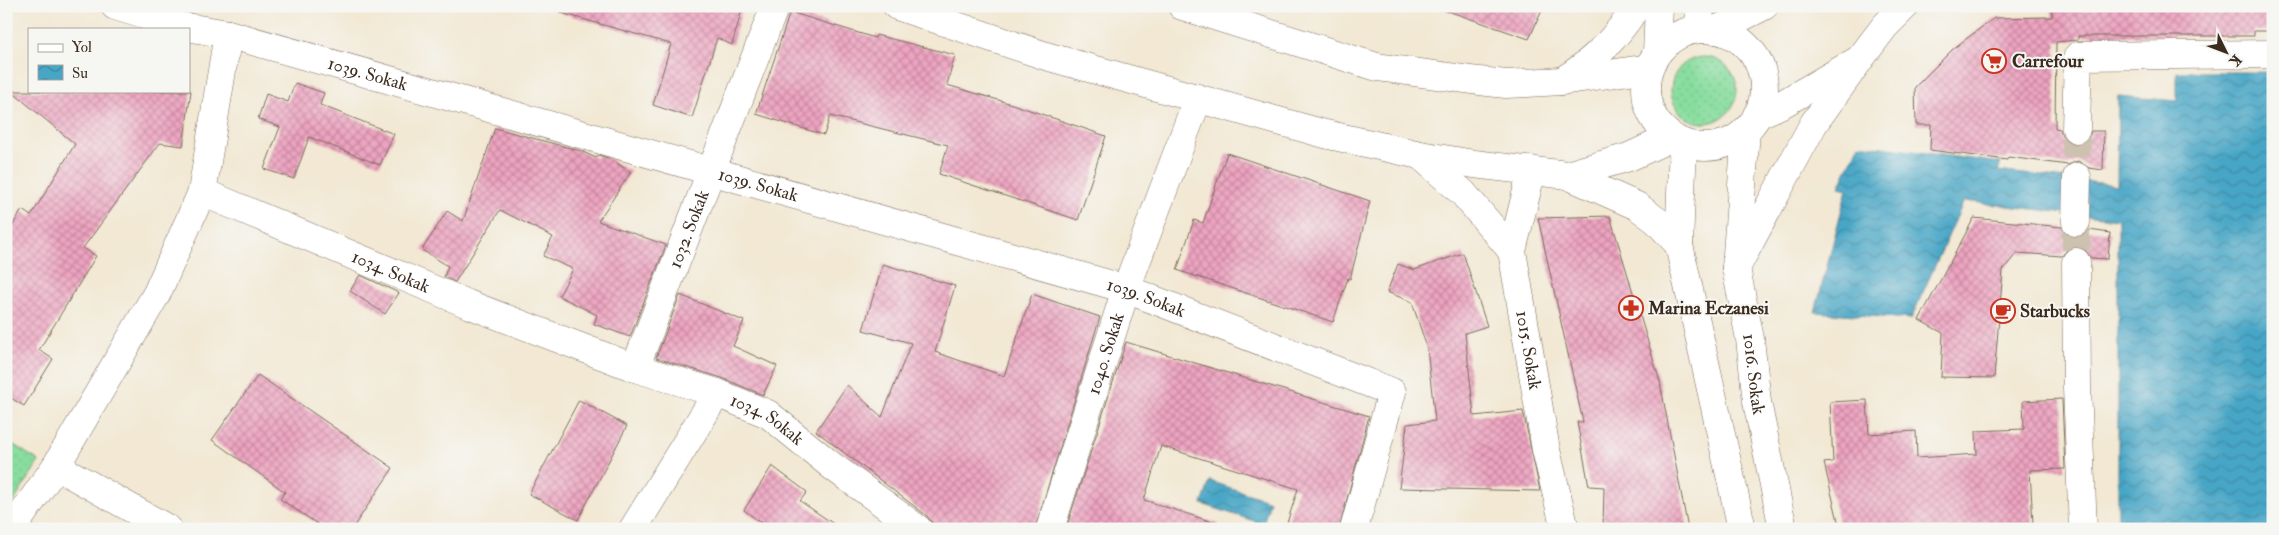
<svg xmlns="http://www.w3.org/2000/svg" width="2279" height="535" font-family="'IM FELL Double Pica',serif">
	<defs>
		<pattern id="green-dots" width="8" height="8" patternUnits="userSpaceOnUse" patternTransform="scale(1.25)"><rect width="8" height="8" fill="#88dd9f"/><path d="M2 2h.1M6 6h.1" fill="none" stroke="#76be88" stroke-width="1.8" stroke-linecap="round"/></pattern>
		<pattern id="water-waves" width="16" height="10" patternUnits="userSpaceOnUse" patternTransform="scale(1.25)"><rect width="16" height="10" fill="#47a6c6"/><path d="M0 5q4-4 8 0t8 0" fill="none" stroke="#3c87a0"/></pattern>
		<pattern id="building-cross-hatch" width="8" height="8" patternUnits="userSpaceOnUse" patternTransform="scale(1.25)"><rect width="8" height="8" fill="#eea4c1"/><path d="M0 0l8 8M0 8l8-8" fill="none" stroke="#c2869c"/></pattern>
	</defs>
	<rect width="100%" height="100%" fill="#f6f6f2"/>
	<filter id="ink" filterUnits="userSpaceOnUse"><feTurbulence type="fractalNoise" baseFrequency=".02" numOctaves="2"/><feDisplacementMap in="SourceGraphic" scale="10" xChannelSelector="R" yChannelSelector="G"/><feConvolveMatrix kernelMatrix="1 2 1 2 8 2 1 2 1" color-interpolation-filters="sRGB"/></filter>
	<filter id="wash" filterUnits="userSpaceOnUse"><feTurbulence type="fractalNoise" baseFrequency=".0096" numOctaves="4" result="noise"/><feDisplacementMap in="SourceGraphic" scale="20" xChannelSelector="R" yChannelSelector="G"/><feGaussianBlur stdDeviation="1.12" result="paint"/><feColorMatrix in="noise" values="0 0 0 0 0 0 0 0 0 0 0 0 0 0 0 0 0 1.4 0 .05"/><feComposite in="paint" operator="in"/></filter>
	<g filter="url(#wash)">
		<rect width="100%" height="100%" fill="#f2e8d3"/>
		<g fill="url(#green-dots)" stroke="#62845e">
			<circle cx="1704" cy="90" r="33"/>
			<path d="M6,440L39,461L6,514Z"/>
		</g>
		<g fill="url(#water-waves)" stroke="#416872">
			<path d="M2177,72H2273V529H2118V219L1964,201L1911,319L1815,312L1847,189L1839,187L1859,144L2001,163L1998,171L2117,185L2118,96L2177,101Z"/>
			<path d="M1210,481L1270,501L1263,524L1202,504Z"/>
		</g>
		<g id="blocks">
			<g fill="url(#building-cross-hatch)">
				<path d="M562,6H743L732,45L717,38L692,118L653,105L671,44L561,13Z"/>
				<path d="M1446,6H1544L1529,39L1445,10Z"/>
				<path d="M2052,6H2273V31H2254V36H2078V40L2056,42L2055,128L2060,129L2063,137L2068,143L2075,145L2084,142L2089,138L2091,131H2104L2103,170L2089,168L2078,161L2068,165L2008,157L2007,160L1930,150L1931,125H1916L1915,87L1954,48L1994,18L2052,17Z"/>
				<path d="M790,12L875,38L876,35L955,55L947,85L1012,104L1106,136L1078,220L939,174L948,145L830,116L824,135L756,114Z"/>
				<path d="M295,83L324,93L320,105L394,134L380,165L309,137L294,179L264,169L280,127L258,119L266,94L288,102Z"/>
				<path d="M11,91H191L183,146L160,143L83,248L96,256L39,350L53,359L24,406L6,395V236L22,210L31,216L75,144Z"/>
				<path d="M495,128L581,151L596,158L598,155L608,158L631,172L598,221L666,245L630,337L594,324L597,315L559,296L573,269L543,256L553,237L500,210L455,282L444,277L448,266L422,250L447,211L463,221Z"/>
				<path d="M1227,153L1370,201L1350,279L1348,278L1333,322L1177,270L1194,220L1203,223Z"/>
				<path d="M1610,216L1660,382L1688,529H1603L1604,487L1589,486L1577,422H1583L1538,218Z"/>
				<path d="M1974,218L2062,227L2068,235L2075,238L2083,236L2089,230L2110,233L2108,259L2091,258L2084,249L2076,246L2068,249L2062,256L2017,253L2003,270L1994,378L1941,377L1943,333L1919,320Z"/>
				<path d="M1463,253L1487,326L1465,333L1474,416L1523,411L1540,491L1399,488L1407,424L1435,421L1427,348L1412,302L1387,292L1398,264L1414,270Z"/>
				<path d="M883,264L955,286L935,352L1004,376L1032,294L1100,317L1035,529H946L932,523L927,516L816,431L847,385L882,417L911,343L863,330Z"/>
				<path d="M360,275L399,293L385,314L350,291Z"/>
				<path d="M680,295L744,321L733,346L777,366L763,395L722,378L656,358Z"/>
				<path d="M1126,342L1369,416L1339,529H1285L1298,489L1161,446L1144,500L1219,524L1218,529H1066Z"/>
				<path d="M258,375L393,468L352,529H325L280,499L285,492L212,440Z"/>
				<path d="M2062,399L2065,469L2030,470L2033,524L1990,526V529H1840L1824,463L1833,462L1830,402L1867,400L1869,434L1916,431L1917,458L1977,454L1976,431L2024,429L2023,401Z"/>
				<path d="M579,400L627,426L578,520L529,494Z"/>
				<path d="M772,466L807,492L800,501L841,529H769L744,510Z"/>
			</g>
		</g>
	</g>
	<g filter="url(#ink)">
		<use href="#blocks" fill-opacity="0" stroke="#7b6c5d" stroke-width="1"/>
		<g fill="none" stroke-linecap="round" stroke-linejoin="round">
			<g stroke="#cdc2af" stroke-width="28" stroke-dasharray="28 14" stroke-linecap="butt">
				<path d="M2076,129L2077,177"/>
				<path d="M2076,222V262"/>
			</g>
			<defs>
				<g id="minor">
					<path id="s1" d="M115,6L180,26L228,34L1126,289L1392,392L1354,529"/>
					<path d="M1699,29L1700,6"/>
					<path d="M1716,30L1764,6"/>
					<path d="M1657,53L1659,6"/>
					<path d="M1562,81C1594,61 1616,38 1637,6"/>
					<path d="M1757,115L1784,103L1860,59L1885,26L1905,6"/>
					<path d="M2076,129L2078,56L2273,54"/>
					<path d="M1420,155L1463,193L1512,251"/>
					<path id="s2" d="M1532,170L1512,251L1546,450L1565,529"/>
					<path id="s3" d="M202,192L468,304L635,368L717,393L768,414L832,466L918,529"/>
					<path d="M2076,222L2077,177"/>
					<path d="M2076,262L2077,388L2083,529"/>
					<path d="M1736,268L1814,123L1860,59"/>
					<path id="s4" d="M635,368L775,6"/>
					<path d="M56,466L168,529"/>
					<path d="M12,529L56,466L157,293L202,192L228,34"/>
					<path d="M633,529L717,393"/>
					<path id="s5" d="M1050,529L1126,289L1198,98"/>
				</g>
				<g id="major">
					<path d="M897,6L1046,56L1325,134L1420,155L1474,164L1567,175L1629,157L1672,137"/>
					<path d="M1182,6L1377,67L1479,81L1506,84L1562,81L1649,68"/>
					<circle cx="1705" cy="88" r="59"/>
					<path id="s6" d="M1746,130L1736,268L1750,339L1757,402L1783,529"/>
					<path d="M1683,143L1679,245L1742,529"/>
					<path d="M1567,175L1637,206L1657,221L1679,245"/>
				</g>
			</defs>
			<use href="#minor" stroke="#7b6c5d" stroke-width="29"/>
			<use href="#major" stroke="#7b6c5d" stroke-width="29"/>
			<use href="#minor" stroke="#fff" stroke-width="28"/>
			<use href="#major" stroke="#fff" stroke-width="28"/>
		</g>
	</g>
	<defs>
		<symbol id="supermarket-ring" viewBox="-11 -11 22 22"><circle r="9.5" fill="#f6f6f2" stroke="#c8321e" stroke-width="1.5"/><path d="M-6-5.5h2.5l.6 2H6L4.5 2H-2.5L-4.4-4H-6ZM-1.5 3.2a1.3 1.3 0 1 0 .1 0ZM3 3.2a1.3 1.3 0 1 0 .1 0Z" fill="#c8321e"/></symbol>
		<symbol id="pharmacy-ring" viewBox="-11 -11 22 22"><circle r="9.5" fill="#f6f6f2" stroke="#c8321e" stroke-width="1.5"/><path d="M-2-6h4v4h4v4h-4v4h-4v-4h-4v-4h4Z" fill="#c8321e"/></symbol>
		<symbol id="cafe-ring" viewBox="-11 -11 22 22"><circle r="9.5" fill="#f6f6f2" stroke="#c8321e" stroke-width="1.5"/><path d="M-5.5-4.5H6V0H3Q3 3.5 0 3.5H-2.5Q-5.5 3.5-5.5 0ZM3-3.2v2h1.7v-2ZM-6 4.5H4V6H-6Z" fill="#c8321e"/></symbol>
	</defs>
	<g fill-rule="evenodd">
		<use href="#supermarket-ring" x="1980" y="47" width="28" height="28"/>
		<use href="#pharmacy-ring" x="1617" y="294" width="28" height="28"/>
		<use href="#cafe-ring" x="1989" y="297" width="28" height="28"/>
	</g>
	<g text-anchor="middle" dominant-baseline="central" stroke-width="4" stroke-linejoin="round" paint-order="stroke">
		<g font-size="18" font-weight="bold" fill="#3b2a1e" stroke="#f6f6f2" text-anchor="start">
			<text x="2012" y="61">Carrefour</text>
			<text x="1648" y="308">Marina Eczanesi</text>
			<text x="2020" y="311">Starbucks</text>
		</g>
		<g font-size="18" fill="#3b2a1e" stroke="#f6f6f2">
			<text stroke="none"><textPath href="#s1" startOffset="262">1039. Sokak</textPath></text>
			<text stroke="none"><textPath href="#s1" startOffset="668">1039. Sokak</textPath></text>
			<text stroke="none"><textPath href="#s4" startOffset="149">1032. Sokak</textPath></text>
			<text stroke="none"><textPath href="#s3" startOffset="205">1034. Sokak</textPath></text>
			<text stroke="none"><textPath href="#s1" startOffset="1072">1039. Sokak</textPath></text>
			<text stroke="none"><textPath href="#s2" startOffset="184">1015. Sokak</textPath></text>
			<text stroke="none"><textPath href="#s5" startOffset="184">1040. Sokak</textPath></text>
			<text stroke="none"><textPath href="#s6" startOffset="246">1016. Sokak</textPath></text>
			<text stroke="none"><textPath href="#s3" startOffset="610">1034. Sokak</textPath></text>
		</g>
	</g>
	<rect width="2279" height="535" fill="none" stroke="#f6f6f2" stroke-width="25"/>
	<rect x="28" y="28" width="162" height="65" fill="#f6f6f2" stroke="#aba49d"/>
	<rect x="38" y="44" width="25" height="8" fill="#ffffff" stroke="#aba49d"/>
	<text x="72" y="52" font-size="15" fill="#3b2a1e">Yol</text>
	<rect x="38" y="65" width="25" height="15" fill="url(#water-waves)" stroke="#aba49d"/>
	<text x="72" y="78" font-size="15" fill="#3b2a1e">Su</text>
	<g transform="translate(2226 52) rotate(132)" stroke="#f6f6f2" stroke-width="4" paint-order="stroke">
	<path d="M0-4L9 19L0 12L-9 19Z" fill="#3b2a1e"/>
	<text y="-8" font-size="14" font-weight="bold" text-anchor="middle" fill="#3b2a1e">K</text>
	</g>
</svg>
